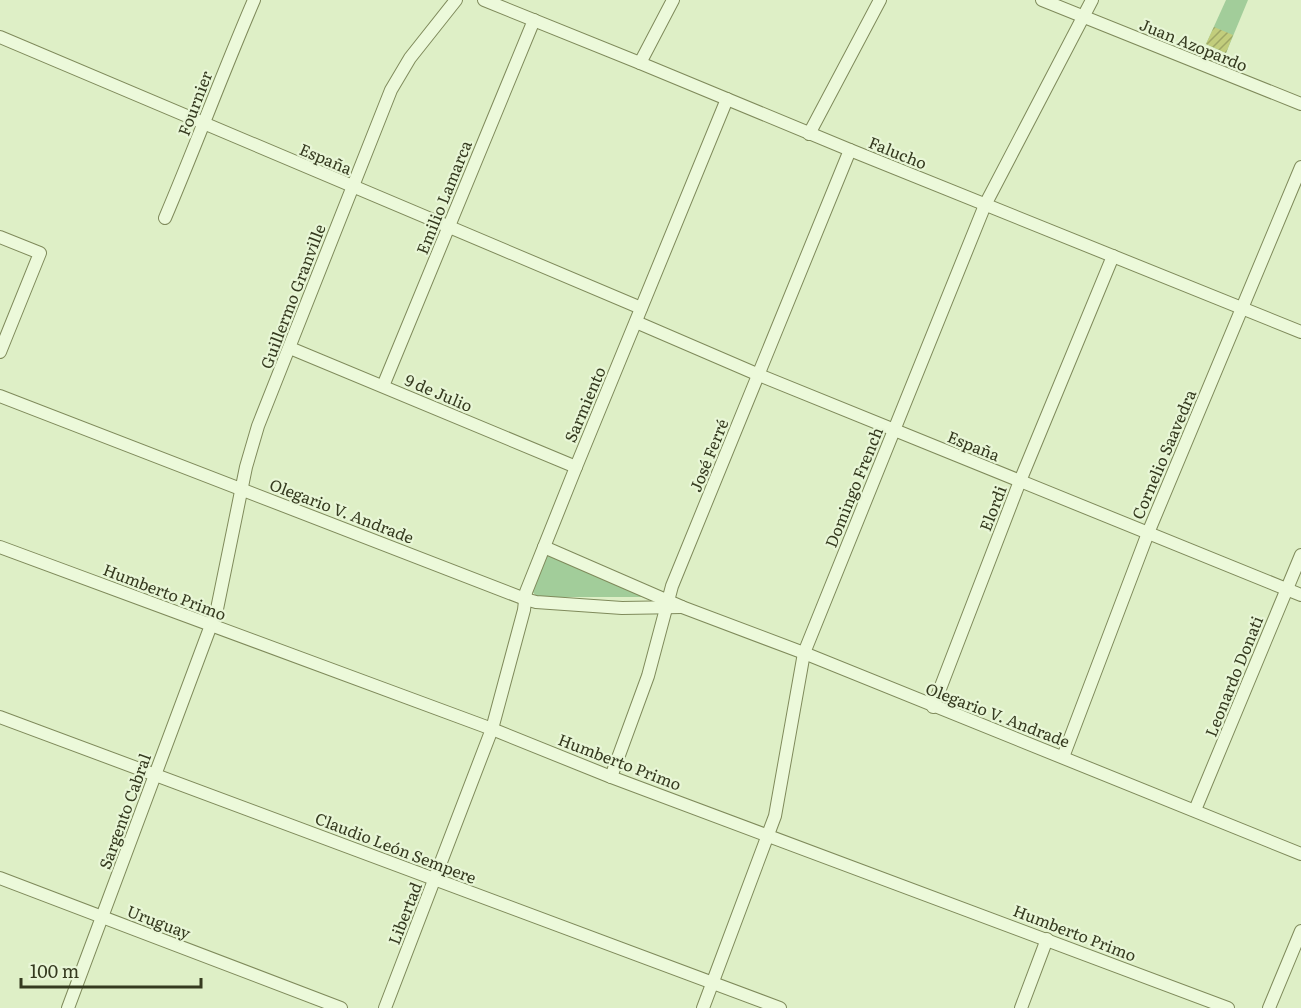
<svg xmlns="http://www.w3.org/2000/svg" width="1301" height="1008" font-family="Literata,serif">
	<defs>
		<pattern id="building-hatch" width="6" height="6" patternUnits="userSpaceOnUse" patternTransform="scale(1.5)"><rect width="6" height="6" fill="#c2cd7c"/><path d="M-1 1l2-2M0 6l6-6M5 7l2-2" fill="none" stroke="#9ea765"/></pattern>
	</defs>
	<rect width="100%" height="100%" fill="#deefc6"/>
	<g fill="#a2cd9a">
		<path d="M1226,0H1248L1226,53L1206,44Z"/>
		<path d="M546,555L645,597H537L532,591Z"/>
	</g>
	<path fill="url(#building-hatch)" d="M1214,27L1233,35L1226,53L1206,44Z"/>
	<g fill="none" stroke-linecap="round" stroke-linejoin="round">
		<defs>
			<g id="street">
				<path d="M484,0L640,63L850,150L1301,332"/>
				<path d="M1042,0L1301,104"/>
				<path d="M0,37L641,308"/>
				<path d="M640,63L673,0"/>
				<path d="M809,134L880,0"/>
				<path d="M165,218C196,145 223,72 254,0"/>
				<path d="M0,237L40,253L0,352"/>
				<path d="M636,322L759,375L1301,595"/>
				<path d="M290,348L576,467"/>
				<path d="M383,386L534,20"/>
				<path d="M0,396L525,599L536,602L622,608L682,607"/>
				<path d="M0,547L492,729L611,777L1228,1008"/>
				<path d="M544,547L682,607L804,653L1301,854"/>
				<path d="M933,707L1020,481L1113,256"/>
				<path d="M0,717L780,1008"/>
				<path d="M1063,757L1148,533L1301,167"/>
				<path d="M611,777L648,676L672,586L850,150"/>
				<path d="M1195,810L1301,555"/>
				<path d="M0,878L341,1008"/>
				<path d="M68,1008L217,609L246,467L258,426L391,90L410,58L456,0"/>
				<path d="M385,1008L492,729L524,610L526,592L576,467L727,99"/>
				<path d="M703,1008L775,816L804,653L985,205L1092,0"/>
				<path d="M1021,1008L1047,939"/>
				<path d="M1269,1008L1301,931"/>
			</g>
		</defs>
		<use href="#street" stroke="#7f8a5b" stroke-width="14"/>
		<use href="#street" stroke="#ecf9da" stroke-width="12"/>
	</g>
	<g text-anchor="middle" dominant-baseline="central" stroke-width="4.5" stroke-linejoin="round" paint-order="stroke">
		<g font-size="16" fill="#353a1f" stroke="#e8f6d6">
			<text transform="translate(1194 44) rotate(22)">Juan Azopardo</text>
			<text transform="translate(194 103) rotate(-69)">Fournier</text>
			<text transform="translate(898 152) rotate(22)">Falucho</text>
			<text transform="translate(326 158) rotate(23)">España</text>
			<text transform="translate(443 197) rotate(-68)">Emilio Lamarca</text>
			<text transform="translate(292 296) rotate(-69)">Guillermo Granville</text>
			<text transform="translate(439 392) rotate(23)">9 de Julio</text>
			<text transform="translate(584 404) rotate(-67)">Sarmiento</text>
			<text transform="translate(974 445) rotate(22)">España</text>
			<text transform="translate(1163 454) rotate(-67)">Cornelio Saavedra</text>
			<text transform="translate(708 455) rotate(-68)">José Ferré</text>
			<text transform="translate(853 487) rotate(-68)">Domingo French</text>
			<text transform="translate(992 508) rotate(-69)">Elordi</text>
			<text transform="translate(342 510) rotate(21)">Olegario V. Andrade</text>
			<text transform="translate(165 591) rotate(21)">Humberto Primo</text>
			<text transform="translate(1233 676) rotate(-68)">Leonardo Donati</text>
			<text transform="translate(998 714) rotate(21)">Olegario V. Andrade</text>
			<text transform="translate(620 761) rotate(21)">Humberto Primo</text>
			<text transform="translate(124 811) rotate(-70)">Sargento Cabral</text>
			<text transform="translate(396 847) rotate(21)">Claudio León Sempere</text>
			<text transform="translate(404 913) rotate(-69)">Libertad</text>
			<text transform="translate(159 921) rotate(21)">Uruguay</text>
			<text transform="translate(1075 932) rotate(21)">Humberto Primo</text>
		</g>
	</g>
	<path d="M21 978v9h180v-9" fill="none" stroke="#353a1f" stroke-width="3"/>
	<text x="30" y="978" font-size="18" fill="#353a1f" stroke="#e8f6d6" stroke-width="4.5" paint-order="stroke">100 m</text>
</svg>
